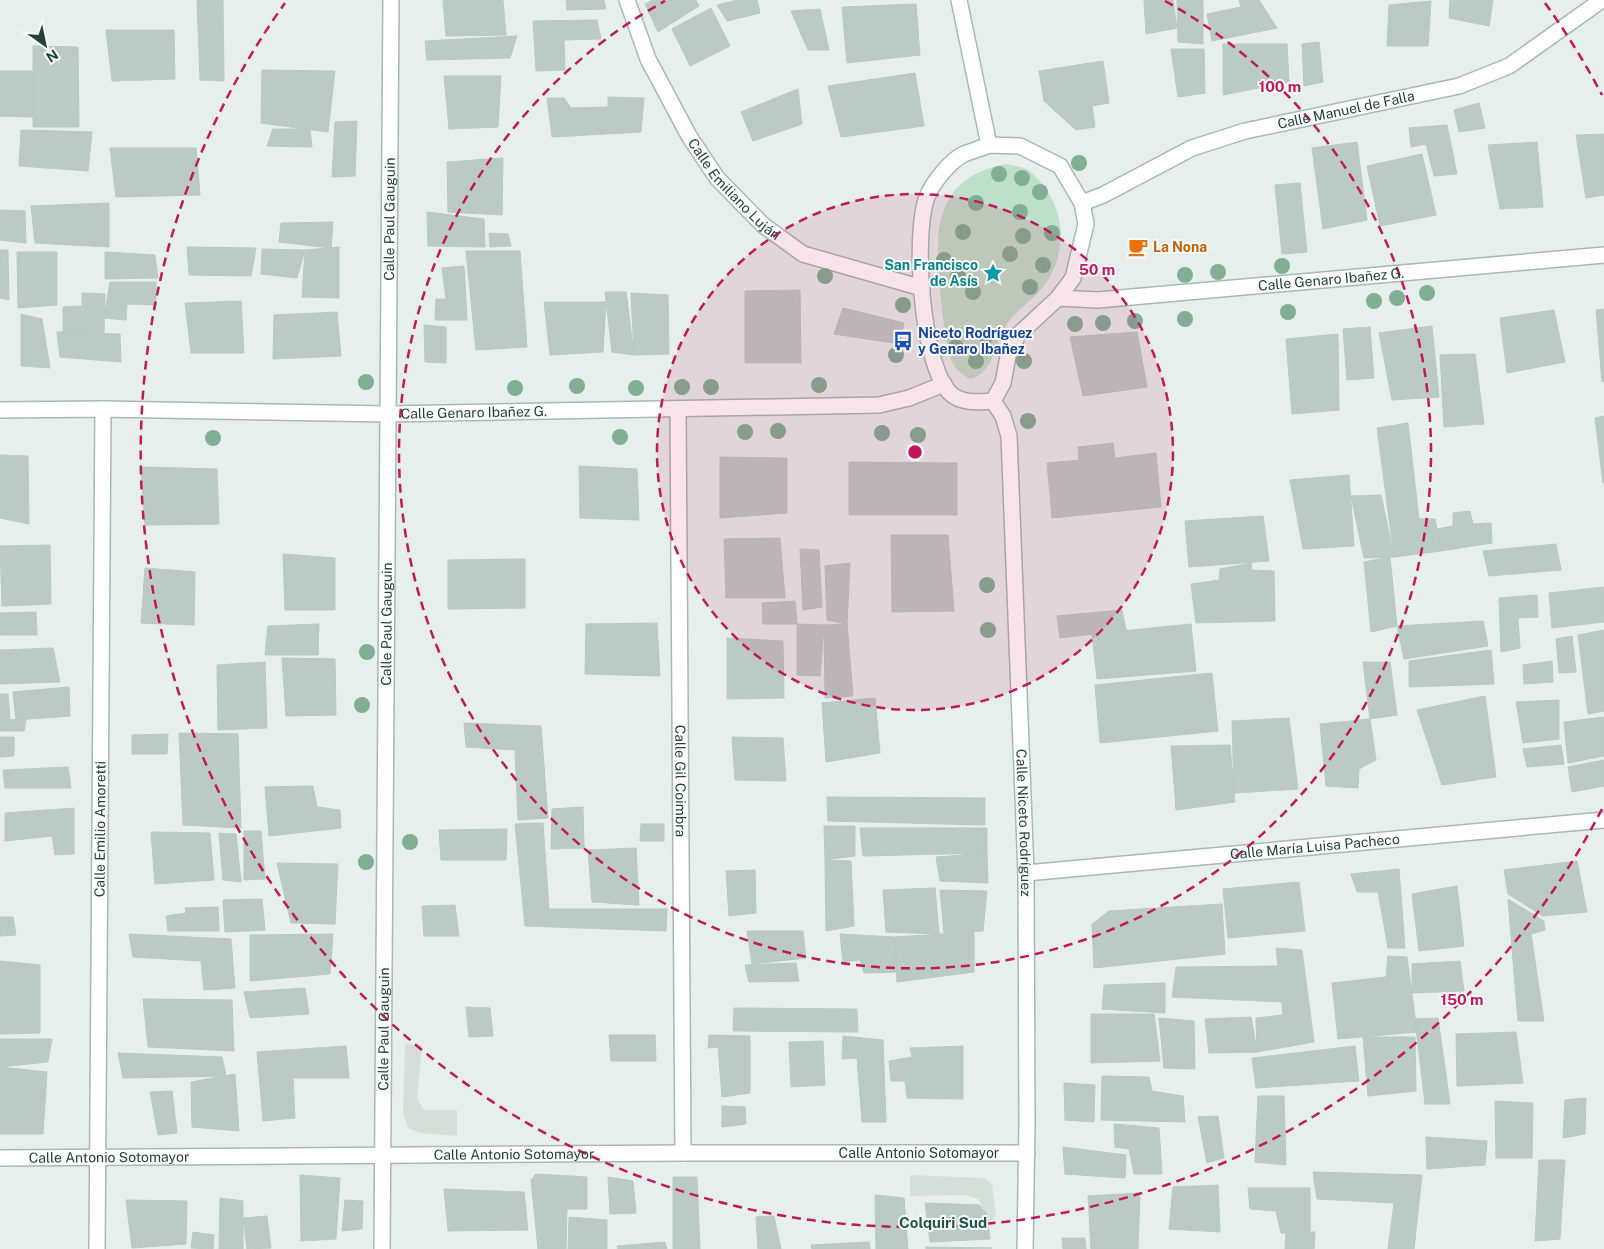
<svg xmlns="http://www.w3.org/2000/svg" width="1604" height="1249" font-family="'Public Sans',sans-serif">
	<rect width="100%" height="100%" fill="#e6efeb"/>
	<g fill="#d4dfda">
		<path d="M405,1044L422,1046L417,1099L424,1110H457V1136L420,1133L408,1128L403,1113Z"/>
		<path d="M910,1175L984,1178L992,1184L996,1216L987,1223L979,1199L964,1195L910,1196Z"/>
	</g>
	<path fill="#bfe0c8" d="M1005,164C1011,165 1018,166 1024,168C1031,171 1038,179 1043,185C1064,212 1066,245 1051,275C1041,296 1019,306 1006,325C994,343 994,374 970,379C965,376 958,372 955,367C943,351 935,250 939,228C941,219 944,207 949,199C961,178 982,169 1005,164Z"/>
	<g fill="#bbcac4" stroke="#b8c9c2">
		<path d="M197,0H223L224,81L200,80Z"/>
		<path d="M443,0H503L506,35L446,36Z"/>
		<path d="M566,0H604L606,9L567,10Z"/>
		<path d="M653,0H696L699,6L658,32L645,4Z"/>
		<path d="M737,0H757L760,13L727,21L717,5Z"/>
		<path d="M1144,0H1173L1177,28L1146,34Z"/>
		<path d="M1177,0H1203V44L1178,42Z"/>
		<path d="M1239,0H1259L1277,28L1212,41L1207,14L1241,7Z"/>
		<path d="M1450,0H1493L1489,26L1449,18Z"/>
		<path d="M1431,1L1428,46H1387L1389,5Z"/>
		<path d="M916,4L920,55L847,63L842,7Z"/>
		<path d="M711,8L730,46L690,66L672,29Z"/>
		<path d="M820,9L829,50H808L791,11Z"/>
		<path d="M597,20L601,39L564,40L565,70L536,71L533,21Z"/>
		<path d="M106,30H174L175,79L112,81Z"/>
		<path d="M517,36L510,58L427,60L425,41Z"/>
		<path d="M1319,42L1323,82L1304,86L1302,44Z"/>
		<path d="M1223,44H1287L1289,82L1223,95Z"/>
		<path d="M33,46L78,47L79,127H33Z"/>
		<path d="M1171,49H1204L1205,93L1178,97Z"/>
		<path d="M1103,61L1109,103L1092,106L1095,127L1076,130L1044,101L1039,71Z"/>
		<path d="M262,70L335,71L328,132L261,123Z"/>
		<path d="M0,71H33V117L0,116Z"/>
		<path d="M915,73L924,126L841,137L828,86Z"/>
		<path d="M444,76H501L498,127L449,129Z"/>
		<path d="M798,89L802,124L753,141L741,112Z"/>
		<path d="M608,97L644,98L641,132L552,137L547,98H564L571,108L608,107Z"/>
		<path d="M1479,103L1485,128L1459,132L1454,110Z"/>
		<path d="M357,121L355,176L332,177L335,122Z"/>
		<path d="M1447,125L1457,174L1434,176L1426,144L1411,147L1409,128Z"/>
		<path d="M273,129H310L312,147L267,146Z"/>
		<path d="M21,130L92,132L88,171L19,166Z"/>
		<path d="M1604,134V195L1586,198L1576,135Z"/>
		<path d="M1357,142L1367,220L1323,229L1312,148Z"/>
		<path d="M1537,142L1543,207L1500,209L1488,145Z"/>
		<path d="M110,148H196L200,195L116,197Z"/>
		<path d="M1422,154L1436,215L1380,226L1367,166Z"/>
		<path d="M503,158L502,215L448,212L447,162Z"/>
		<path d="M1300,183L1307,252L1282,254L1275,185Z"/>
		<path d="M109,203V247L35,243L31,206Z"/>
		<path d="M0,210L25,211L26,243L0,240Z"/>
		<path d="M427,212L484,219L485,247L428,246Z"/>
		<path d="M333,222L331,248L279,242L281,223Z"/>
		<path d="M489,233L508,234L511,246L490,247Z"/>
		<path d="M187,247L256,248L251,276L189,275Z"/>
		<path d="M339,247V298L302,297L305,250Z"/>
		<path d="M262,249L305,250L297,278L261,274Z"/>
		<path d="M0,250H8L9,300L0,298Z"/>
		<path d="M466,251H520L527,347L476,350Z"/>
		<path d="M17,252H57V305L18,308Z"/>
		<path d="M105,252L155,255L158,278L105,279Z"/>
		<path d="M464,266L467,320H435L436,299H446L442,268Z"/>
		<path d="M110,282H156V305L127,304L126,320L104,318Z"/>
		<path d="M800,290L801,363H745V291Z"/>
		<path d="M605,292H626L634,355L612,352Z"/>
		<path d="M82,293L105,294L104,333L63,332V307L82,306Z"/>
		<path d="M631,293L668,295L669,354L634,355Z"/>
		<path d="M241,301L244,353H191L185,303Z"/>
		<path d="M544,302H606L603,352L550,355Z"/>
		<path d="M843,308L904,323L900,344L834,334Z"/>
		<path d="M1604,309V381L1602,382L1596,310Z"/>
		<path d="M1554,310L1565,362L1507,373L1500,318Z"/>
		<path d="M337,312L341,356L273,359L274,315Z"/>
		<path d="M21,314L42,319L50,368L21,366Z"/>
		<path d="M424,325L446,327V363L425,362Z"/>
		<path d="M1432,326L1439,397L1392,400L1379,333Z"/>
		<path d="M1370,327L1374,378L1347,380L1343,329Z"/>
		<path d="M57,332L120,334L121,362L60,357Z"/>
		<path d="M1137,332L1147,387L1083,396L1070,337Z"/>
		<path d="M1338,334L1339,410L1292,414L1286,339Z"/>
		<path d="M1475,354L1484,424L1444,427L1440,355Z"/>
		<path d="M1604,416V483H1603L1595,418Z"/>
		<path d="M1408,423L1419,519H1435L1441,551L1394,557L1377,428Z"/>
		<path d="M1113,443L1115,458L1156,453L1161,507L1052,518L1047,463L1079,460L1078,447Z"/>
		<path d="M0,455L28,456L29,524L0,518Z"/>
		<path d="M720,457L787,458V513L720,518Z"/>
		<path d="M849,462L957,463V515H849Z"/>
		<path d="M579,466L637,469L639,520L580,518Z"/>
		<path d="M141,467L217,469L219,524L145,525Z"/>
		<path d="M1349,475L1354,546L1303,549L1290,480Z"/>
		<path d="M1381,495L1394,557L1364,558L1351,496Z"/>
		<path d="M1470,511L1473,524L1491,523L1492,543L1441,551L1437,529L1453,526V513Z"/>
		<path d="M1263,516L1269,561L1189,567L1185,521Z"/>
		<path d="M891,535H948L954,611L892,612Z"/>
		<path d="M780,538L785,598H726L724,539Z"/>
		<path d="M1556,544L1561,570L1489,576L1483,551Z"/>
		<path d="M50,545L51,604L2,606L0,546Z"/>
		<path d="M800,549L819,550L822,607L803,610Z"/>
		<path d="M283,554L335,558V610H285Z"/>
		<path d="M1390,557L1397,626L1371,632L1364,562Z"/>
		<path d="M525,559V608L448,609V560Z"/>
		<path d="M850,563L847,624L827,620L825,566Z"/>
		<path d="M1251,563L1252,570L1274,571L1275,621L1196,623L1191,584L1219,580L1220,569Z"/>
		<path d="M145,568L195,572L194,625L141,623Z"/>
		<path d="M1604,587V622L1552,628L1549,593Z"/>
		<path d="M1537,595L1538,617L1518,618L1520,648L1501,652L1499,598Z"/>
		<path d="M795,601L797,624H763L762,603Z"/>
		<path d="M1122,610L1126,630L1060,638L1057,616Z"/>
		<path d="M36,612L37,635H0V613Z"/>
		<path d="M1483,621L1488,646L1404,659L1397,626Z"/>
		<path d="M657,623L660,676L585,674L586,624Z"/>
		<path d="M319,624L318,655H265L268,626Z"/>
		<path d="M797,624L824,625L820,676L797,675Z"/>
		<path d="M847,624L853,696L825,698L824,625Z"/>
		<path d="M1191,624L1196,671L1097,679L1092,634Z"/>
		<path d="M1604,630V711L1588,714L1578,635Z"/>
		<path d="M1572,636L1576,672L1559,673L1556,639Z"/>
		<path d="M727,638L783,641L784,698L727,699Z"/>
		<path d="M53,648L60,682L0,684V650Z"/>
		<path d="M1491,650L1494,684L1409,687V661Z"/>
		<path d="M282,658L335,659L336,715L286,716Z"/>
		<path d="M1552,661L1553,682L1524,684L1523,665Z"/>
		<path d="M265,662L267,728L218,730L217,665Z"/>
		<path d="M1363,662H1390L1397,715L1370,719Z"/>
		<path d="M1212,673L1218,731L1100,743L1095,685Z"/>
		<path d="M69,687L70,716L16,720L13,692Z"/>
		<path d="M0,694H8L10,720L26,719L24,731H0Z"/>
		<path d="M1485,696L1496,777L1442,785L1417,710Z"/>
		<path d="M875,698L880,753L826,762L822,703Z"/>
		<path d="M1559,700V739L1523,743L1516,702Z"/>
		<path d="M1604,717V756L1568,763L1564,722Z"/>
		<path d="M1289,718L1298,789L1234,793L1232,721Z"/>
		<path d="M1370,719L1376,760L1359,769L1358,788L1326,786L1320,724Z"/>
		<path d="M464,723L541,726L548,818L518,820L515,750L466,747Z"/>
		<path d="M179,733L238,734L241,828L183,825Z"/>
		<path d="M168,734L167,754H132V735Z"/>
		<path d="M0,737H14V756L0,757Z"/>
		<path d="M732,737L783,738L786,781L735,780Z"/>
		<path d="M1230,745L1235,802L1176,810L1171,746Z"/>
		<path d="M1561,745L1564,764L1527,767L1523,749Z"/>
		<path d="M1604,760V786L1572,792L1568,767Z"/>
		<path d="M68,767L71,788H5L3,770Z"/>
		<path d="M313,786L317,807L340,810L341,828L269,836L265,787Z"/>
		<path d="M827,797L985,798V825L828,821Z"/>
		<path d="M583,807L584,848L551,849L552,809Z"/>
		<path d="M74,808V854L55,855L52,836L5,841V813Z"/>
		<path d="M543,823L549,909H667L666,931L525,926L515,824Z"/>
		<path d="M641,824H664V841H640Z"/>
		<path d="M824,826H855V856L825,860Z"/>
		<path d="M860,828H987V853L863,856Z"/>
		<path d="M507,829L506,860H441L439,830Z"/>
		<path d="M244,831H261L265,879L244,880Z"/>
		<path d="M151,832L210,833L214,880L155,884Z"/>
		<path d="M219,833L236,834L241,882L223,880Z"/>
		<path d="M636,848L639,905L592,902L588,850Z"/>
		<path d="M987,853L988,883L940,881L936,857Z"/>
		<path d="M825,860L851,861L854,926L826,931Z"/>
		<path d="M1577,861L1587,912L1543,916L1508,894L1504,870Z"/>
		<path d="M277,863L338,864L335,924L291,923Z"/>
		<path d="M1399,869L1405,948H1388L1378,892H1357L1351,874Z"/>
		<path d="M755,870L756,913L729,916L726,871Z"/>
		<path d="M1299,882L1305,931L1228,938L1223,889Z"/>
		<path d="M1457,886L1464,946L1419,951L1412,894Z"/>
		<path d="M935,888L939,934L886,932L883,890Z"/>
		<path d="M940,890L987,891L983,931L944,933Z"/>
		<path d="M262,899L265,930L225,932L223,900Z"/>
		<path d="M1508,899L1544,921L1545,930L1531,934L1544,1021H1518Z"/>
		<path d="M1222,904L1225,954L1094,968L1092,924L1109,911Z"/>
		<path d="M455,905L459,936H424L422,906Z"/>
		<path d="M218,907L219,931H168L166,916L186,913L185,908Z"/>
		<path d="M0,917H13L16,935L0,936Z"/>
		<path d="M747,931H803L806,958L752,964Z"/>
		<path d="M974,932V972L897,982L895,937Z"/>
		<path d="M129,934L231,939L235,988L204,990L201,961L133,957Z"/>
		<path d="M333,934L330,974L250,981V935Z"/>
		<path d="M840,934L895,937L897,972L864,973L860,960L843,962Z"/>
		<path d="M1276,948L1302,950L1314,1042L1257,1052L1256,1018L1283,1015L1282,1002L1172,997L1176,967L1278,966Z"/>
		<path d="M1388,956L1407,957L1417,1032L1338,1039L1332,983L1386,977Z"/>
		<path d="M0,961L40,965V1033L0,1034Z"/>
		<path d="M1460,961L1464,991L1412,993V964Z"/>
		<path d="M796,963L799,981L749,982L745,965Z"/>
		<path d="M1165,983V1013L1102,1009L1104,985Z"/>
		<path d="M305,988L309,1014L250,1018L244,992Z"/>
		<path d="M143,999L232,1000L234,1051L148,1047Z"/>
		<path d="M466,1007L490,1008L493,1036L469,1037Z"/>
		<path d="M734,1008L857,1009L858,1032L733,1031Z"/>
		<path d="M1091,1014H1154L1160,1061L1091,1063Z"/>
		<path d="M1251,1017L1257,1052L1209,1053L1205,1019Z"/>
		<path d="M1159,1018L1194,1021L1195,1069L1164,1068Z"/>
		<path d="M1438,1018L1450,1104H1425L1415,1019Z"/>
		<path d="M1516,1032L1523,1083L1457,1086L1456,1034Z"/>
		<path d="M609,1035H655L656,1061H611Z"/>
		<path d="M709,1035L750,1036V1093L722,1097L718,1047L708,1048Z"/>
		<path d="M843,1036L883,1040L886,1122H862L857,1058L842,1059Z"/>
		<path d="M1363,1037H1415L1416,1091L1368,1096Z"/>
		<path d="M0,1039H52L48,1062L0,1067Z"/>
		<path d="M823,1041L825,1085L791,1087L789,1042Z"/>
		<path d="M346,1046L349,1078H293L295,1118L263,1121L257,1052Z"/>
		<path d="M963,1046V1099L907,1098L905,1081H891L889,1061L912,1057L910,1048Z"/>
		<path d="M1355,1046L1359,1081L1256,1088L1252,1058Z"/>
		<path d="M118,1053L222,1057L226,1076L123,1078Z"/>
		<path d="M0,1067L47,1072L43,1134H0Z"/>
		<path d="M235,1074L239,1131L192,1127L191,1082Z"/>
		<path d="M1102,1076L1149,1077L1152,1091L1183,1096L1185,1122L1101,1120Z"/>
		<path d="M1064,1083L1095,1085L1094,1122L1065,1120Z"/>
		<path d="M172,1091L177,1133L158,1135L150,1092Z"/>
		<path d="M1258,1096H1284L1286,1165L1255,1162Z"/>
		<path d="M1586,1098L1585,1134L1563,1138L1565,1100Z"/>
		<path d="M1495,1101L1533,1103L1532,1158H1496Z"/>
		<path d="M722,1106L745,1107L746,1124L722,1127Z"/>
		<path d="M1218,1116L1224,1158L1207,1163L1198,1117Z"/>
		<path d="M1114,1124L1159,1128L1162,1174H1134L1129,1149L1115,1147Z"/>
		<path d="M1426,1137L1487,1141L1485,1165L1427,1169Z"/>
		<path d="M1063,1147L1126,1155L1125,1178L1065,1174Z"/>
		<path d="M1539,1160H1565L1560,1239L1535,1241Z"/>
		<path d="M1313,1172L1422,1175L1414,1249H1388L1394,1203L1317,1199Z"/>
		<path d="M536,1174L587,1177V1209H567L566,1249H538L531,1180Z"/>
		<path d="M300,1175L340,1178L336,1239L301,1241Z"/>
		<path d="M608,1177L633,1181L636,1213L610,1214Z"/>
		<path d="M673,1177H697L700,1249H673Z"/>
		<path d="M1218,1185L1220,1232L1169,1229L1173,1187Z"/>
		<path d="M1248,1188H1310V1233H1281L1276,1211L1250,1209Z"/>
		<path d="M444,1189L524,1192L528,1230L448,1231Z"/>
		<path d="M1140,1193L1138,1249H1091L1088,1196Z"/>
		<path d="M875,1195L904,1198L908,1249H876Z"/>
		<path d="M220,1198L243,1201V1249H219Z"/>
		<path d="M126,1200L187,1201L186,1244L132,1248Z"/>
		<path d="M345,1200L363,1201L362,1229L342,1231Z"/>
		<path d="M925,1203L979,1205L986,1213L990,1239L930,1242Z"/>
		<path d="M267,1216L271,1248L247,1249L243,1218Z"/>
		<path d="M774,1216L781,1249H758L756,1217Z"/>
		<path d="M569,1217L607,1220V1249H568Z"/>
		<path d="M193,1232L214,1235L213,1249L191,1248Z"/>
		<path d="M1286,1232H1315L1314,1249H1285Z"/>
		<path d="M1062,1238H1085L1086,1249H1063Z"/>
		<path d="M665,1242L667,1249H618L617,1246Z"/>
		<path d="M869,1242L870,1249H812L811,1245Z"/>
		<path d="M926,1247L992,1248L926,1249Z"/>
	</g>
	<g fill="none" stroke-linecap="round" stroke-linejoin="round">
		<defs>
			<g id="street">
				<path id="s1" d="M627,0L648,59L689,136L717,178L763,225L803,254L922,288"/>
				<path id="s2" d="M1082,203L1103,195L1192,148L1245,131L1459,86L1509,66L1602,0"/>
				<path id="s3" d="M1058,298L1098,300L1604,255"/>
				<path id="s4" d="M678,409L683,1153"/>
				<path id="s5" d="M0,410L103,409L388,414L879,405L909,398L944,384"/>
				<path id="s6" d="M1026,873L1604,820"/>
				<path id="s7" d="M0,1158L683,1153H1027"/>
				<path id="s8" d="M97,1249L103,409"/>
				<path id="s9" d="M382,1249L391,0"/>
			</g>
			<g id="secondary">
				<path d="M959,0L989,145"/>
				<path d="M989,145L1020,146L1060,166L1082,203L1086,224L1073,278L1058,298L1018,335L1008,356L1003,383L993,401C979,402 961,404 950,393C921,364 913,234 927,197C933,182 950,161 964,154C972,151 981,148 989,145Z"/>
				<path id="s10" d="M993,401L1003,416L1009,436L1026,873L1027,1123L1025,1249"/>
			</g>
		</defs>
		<use href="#street" stroke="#a8b8b2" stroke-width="18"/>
		<use href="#secondary" stroke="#a4bbb3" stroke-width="18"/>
		<use href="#street" stroke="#fff" stroke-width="15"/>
		<use href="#secondary" stroke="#fff" stroke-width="15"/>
	</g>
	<g fill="#80af93">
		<circle cx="1079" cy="163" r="8"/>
		<circle cx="999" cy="174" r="8"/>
		<circle cx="1022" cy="178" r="8"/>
		<circle cx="1040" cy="192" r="8"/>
		<circle cx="976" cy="203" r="8"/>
		<circle cx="1020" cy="212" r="8"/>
		<circle cx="963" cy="232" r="8"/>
		<circle cx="1052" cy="233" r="8"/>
		<circle cx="1023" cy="236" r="8"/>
		<circle cx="1010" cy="254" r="8"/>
		<circle cx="944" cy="260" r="8"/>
		<circle cx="1043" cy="265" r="8"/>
		<circle cx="1282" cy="266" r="8"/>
		<circle cx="1218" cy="272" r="8"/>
		<circle cx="1185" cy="275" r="8"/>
		<circle cx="825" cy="276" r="8"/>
		<circle cx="958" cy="277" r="8"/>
		<circle cx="1030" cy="287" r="8"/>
		<circle cx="973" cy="292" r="8"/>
		<circle cx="1427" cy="293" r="8"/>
		<circle cx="1397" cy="298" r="8"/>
		<circle cx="1374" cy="301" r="8"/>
		<circle cx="903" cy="305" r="8"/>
		<circle cx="1288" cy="312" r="8"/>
		<circle cx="1185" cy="319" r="8"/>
		<circle cx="1135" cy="321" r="8"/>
		<circle cx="1103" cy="323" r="8"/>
		<circle cx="1075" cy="324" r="8"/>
		<circle cx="986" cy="336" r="8"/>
		<circle cx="956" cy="347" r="8"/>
		<circle cx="896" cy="355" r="8"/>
		<circle cx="976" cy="361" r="8"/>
		<circle cx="1024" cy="361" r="8"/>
		<circle cx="366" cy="382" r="8"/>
		<circle cx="819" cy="385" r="8"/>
		<circle cx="577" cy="386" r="8"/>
		<circle cx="682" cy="387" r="8"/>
		<circle cx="711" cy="387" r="8"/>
		<circle cx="515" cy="388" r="8"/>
		<circle cx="636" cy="388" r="8"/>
		<circle cx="1028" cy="421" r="8"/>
		<circle cx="778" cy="431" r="8"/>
		<circle cx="745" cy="432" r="8"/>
		<circle cx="882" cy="433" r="8"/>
		<circle cx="918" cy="435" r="8"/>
		<circle cx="620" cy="437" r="8"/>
		<circle cx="213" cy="438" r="8"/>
		<circle cx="987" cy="585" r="8"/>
		<circle cx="988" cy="630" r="8"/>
		<circle cx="367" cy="652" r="8"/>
		<circle cx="362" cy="705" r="8"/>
		<circle cx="410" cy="842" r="8"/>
		<circle cx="366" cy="862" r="8"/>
	</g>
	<circle cx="915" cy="452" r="258" fill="#c2185b" fill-opacity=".12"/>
	<g fill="none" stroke="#c2185b" stroke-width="2.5" stroke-dasharray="9 6">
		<circle cx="915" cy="452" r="258"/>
		<path d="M1165 1A516 516 0 1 1 665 1"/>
		<path d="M1602 809A774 774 0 1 1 285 3M1545 3A774 774 0 0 1 1602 95"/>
	</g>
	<defs>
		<symbol id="cafe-bare" viewBox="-9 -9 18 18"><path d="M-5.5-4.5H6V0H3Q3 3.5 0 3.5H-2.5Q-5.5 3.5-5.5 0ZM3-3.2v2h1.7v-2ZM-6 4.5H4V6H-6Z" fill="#e8710a" stroke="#f7fbf9" stroke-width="2.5" paint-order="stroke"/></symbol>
		<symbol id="sight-bare" viewBox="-9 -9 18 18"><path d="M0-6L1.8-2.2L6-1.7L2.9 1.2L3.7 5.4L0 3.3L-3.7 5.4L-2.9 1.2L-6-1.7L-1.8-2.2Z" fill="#0f9aa8" stroke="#f7fbf9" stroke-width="2.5" paint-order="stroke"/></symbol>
		<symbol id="bus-bare" viewBox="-9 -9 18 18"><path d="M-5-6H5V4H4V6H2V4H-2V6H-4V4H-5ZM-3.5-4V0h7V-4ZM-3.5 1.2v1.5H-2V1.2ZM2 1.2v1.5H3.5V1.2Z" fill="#1a4fb4" stroke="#f7fbf9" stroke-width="2.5" paint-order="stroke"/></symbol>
	</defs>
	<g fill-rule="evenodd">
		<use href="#cafe-bare" x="1124" y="233" width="28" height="28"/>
		<use href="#sight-bare" x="979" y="259" width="28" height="28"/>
		<use href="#bus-bare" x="889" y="327" width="28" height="28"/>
	</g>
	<g text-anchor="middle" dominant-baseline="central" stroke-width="4" stroke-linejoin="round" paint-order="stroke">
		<g font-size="14" fill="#24423a" stroke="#f7fbf9">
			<text stroke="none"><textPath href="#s2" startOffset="282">Calle Manuel de Falla</textPath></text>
			<text stroke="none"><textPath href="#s1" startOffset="220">Calle Emiliano Luján</textPath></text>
			<text stroke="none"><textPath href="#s9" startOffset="1030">Calle Paul Gauguin</textPath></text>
			<text stroke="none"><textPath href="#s3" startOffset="274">Calle Genaro Ibañez G.</textPath></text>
			<text stroke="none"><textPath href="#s5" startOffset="474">Calle Genaro Ibañez G.</textPath></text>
			<text stroke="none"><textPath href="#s9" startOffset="625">Calle Paul Gauguin</textPath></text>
			<text stroke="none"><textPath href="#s4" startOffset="372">Calle Gil Coimbra</textPath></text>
			<text stroke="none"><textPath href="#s10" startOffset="426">Calle Niceto Rodríguez</textPath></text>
			<text stroke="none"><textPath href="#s8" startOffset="420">Calle Emilio Amoretti</textPath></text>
			<text stroke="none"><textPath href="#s6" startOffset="290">Calle María Luisa Pacheco</textPath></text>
			<text stroke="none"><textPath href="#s9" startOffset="220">Calle Paul Gauguin</textPath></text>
			<text stroke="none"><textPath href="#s7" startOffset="919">Calle Antonio Sotomayor</textPath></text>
			<text stroke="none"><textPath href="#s7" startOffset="514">Calle Antonio Sotomayor</textPath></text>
			<text stroke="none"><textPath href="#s7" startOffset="109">Calle Antonio Sotomayor</textPath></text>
		</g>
		<g font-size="14" font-weight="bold" fill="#c56008" stroke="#f7fbf9" text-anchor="start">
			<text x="1153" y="247">La Nona</text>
		</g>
		<g font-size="14" font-weight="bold" fill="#0d838f" stroke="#f7fbf9" text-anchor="end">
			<text x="978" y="265">San Francisco<tspan x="978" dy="16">de Asís</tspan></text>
		</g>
		<g font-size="14" font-weight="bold" fill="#164399" stroke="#f7fbf9" text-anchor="start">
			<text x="918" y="333">Niceto Rodríguez<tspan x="918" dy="16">y Genaro Ibañez</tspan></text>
		</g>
		<g font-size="15" font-weight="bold" fill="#1f5548" stroke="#f7fbf9">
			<text x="943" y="1222">Colquiri Sud</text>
		</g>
	</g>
	<circle cx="915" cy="452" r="8" fill="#c2185b" stroke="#f7fbf9" stroke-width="2.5"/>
	<g font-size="15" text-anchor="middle" font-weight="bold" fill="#c2185b" stroke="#f7fbf9" stroke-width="4" stroke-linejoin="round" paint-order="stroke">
		<text x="1280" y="92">100 m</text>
		<text x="1097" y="275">50 m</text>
		<text x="1462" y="1005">150 m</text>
	</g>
	<g transform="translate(45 45) rotate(147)" stroke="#f7fbf9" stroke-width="4" paint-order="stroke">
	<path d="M0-4L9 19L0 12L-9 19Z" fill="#24423a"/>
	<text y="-8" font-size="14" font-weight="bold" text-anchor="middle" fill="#24423a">N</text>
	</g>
</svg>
